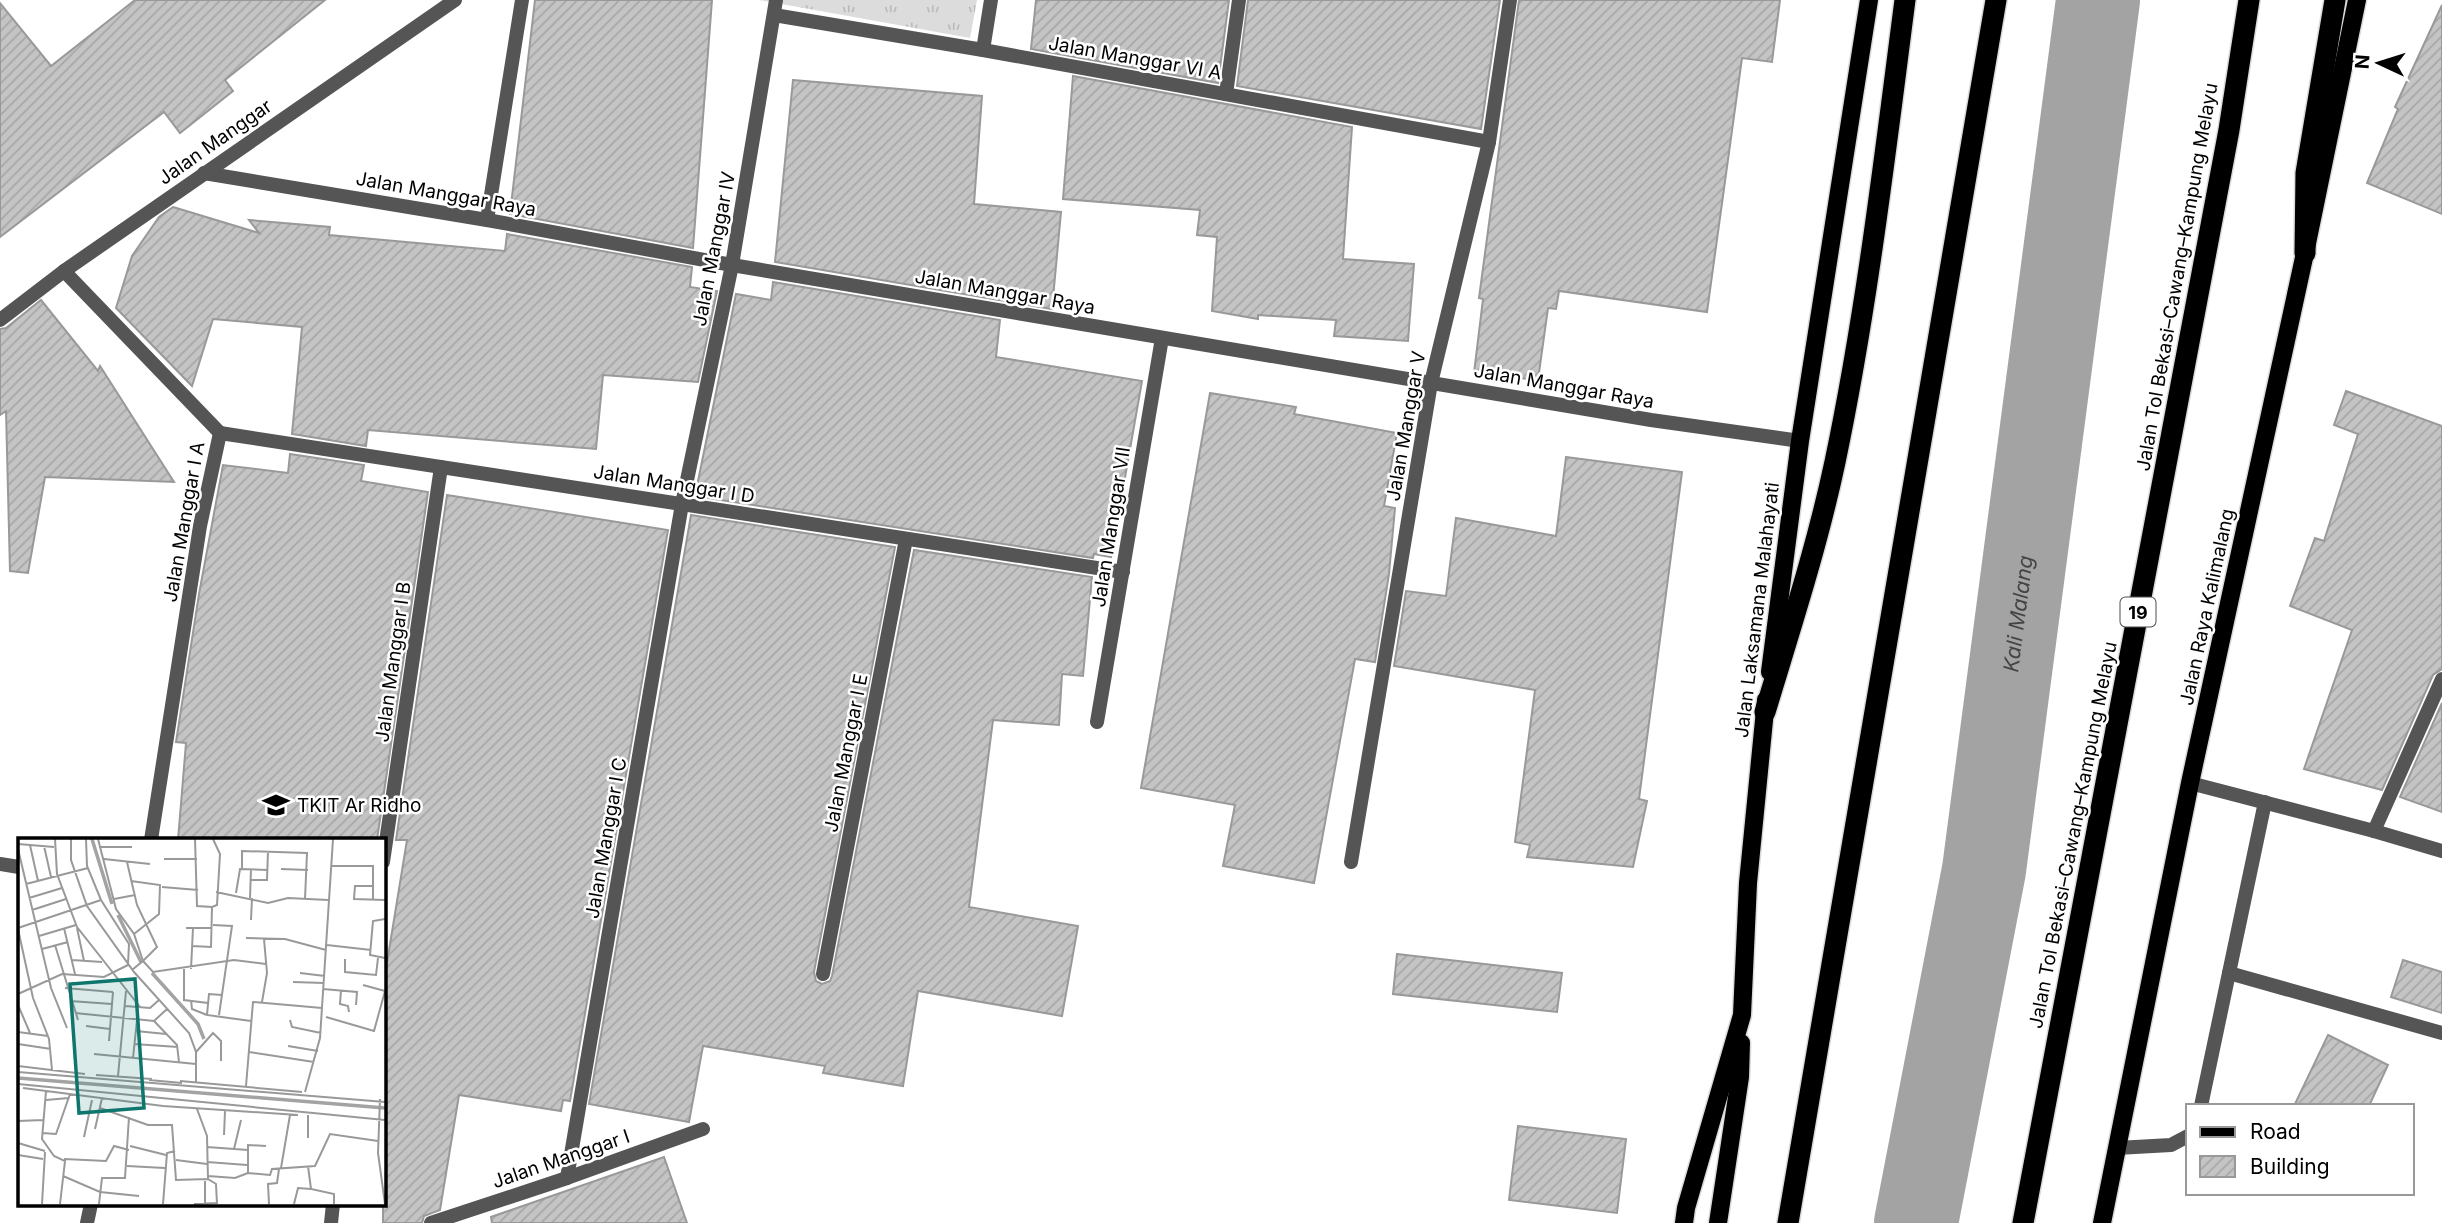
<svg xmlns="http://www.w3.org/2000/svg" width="2442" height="1223" font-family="Inter,sans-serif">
	<defs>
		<pattern id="park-tufts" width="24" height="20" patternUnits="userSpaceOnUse" patternTransform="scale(1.75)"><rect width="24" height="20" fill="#dcdcdc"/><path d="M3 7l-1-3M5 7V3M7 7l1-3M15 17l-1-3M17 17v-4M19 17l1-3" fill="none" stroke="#bbb"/></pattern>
		<pattern id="building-hatch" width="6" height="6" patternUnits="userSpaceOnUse" patternTransform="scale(1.75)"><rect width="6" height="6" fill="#c4c4c4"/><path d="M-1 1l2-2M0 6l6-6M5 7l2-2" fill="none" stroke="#a7a7a7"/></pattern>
	</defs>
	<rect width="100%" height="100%" fill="#fff"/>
	<path fill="url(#park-tufts)" d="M759,0H977L970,38Z"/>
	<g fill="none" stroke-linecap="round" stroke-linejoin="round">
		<path stroke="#a3a3a3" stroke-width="84" id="s1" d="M1916,1223L1984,870L2098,0"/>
	</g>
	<g fill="url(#building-hatch)" stroke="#999" stroke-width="2">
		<path d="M135,0H325L225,80L233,91L180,133L164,112L0,237V3L51,66Z"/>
		<path d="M535,0H712L693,248L510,214Z"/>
		<path d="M1036,0H1229L1218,83L1031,49Z"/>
		<path d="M1248,0H1500L1481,129L1237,86Z"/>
		<path d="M1519,0H1780L1772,62L1742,58L1707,312L1559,291L1556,309L1548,308L1538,380L1474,373L1483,299L1479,298Z"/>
		<path d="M2442,5V214L2367,183L2398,109L2395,107Z"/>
		<path d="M1073,76L1352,127L1343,259L1414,264L1408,341L1334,336L1336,320L1258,315V319L1212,311L1217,237L1197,235L1200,210L1063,199Z"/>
		<path d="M793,80L982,96L974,204L1061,212L1052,309L775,262Z"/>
		<path d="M173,207L259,233L249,220L330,227L329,235L505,251L507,234L692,267L690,287L717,291L698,382L603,375L596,449L368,430L366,446L292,434L302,327L213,319L192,386L116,308L132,256L159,217Z"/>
		<path d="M773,282L1000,320L996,357L1142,381L1111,557L1094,554L1093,558L695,496L736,294L771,300Z"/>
		<path d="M41,300L98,371L100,366L174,482L45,477L28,573L10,571L6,411L0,415V329L6,328Z"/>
		<path d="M2346,391L2442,426V669L2433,675L2382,790L2304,769L2352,630L2290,606L2315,538L2324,541L2358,434L2334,425Z"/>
		<path d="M1210,393L1296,407L1294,414L1397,433L1384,506L1395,508L1389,574L1375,662L1355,659L1314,883L1223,866L1235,805L1141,788Z"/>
		<path d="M290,454L364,465L361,481L428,492L377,840H178L186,743L176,742L199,594L223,465L288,473Z"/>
		<path d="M1566,457L1682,472L1639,799L1647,801L1633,867L1527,857L1530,845L1515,842L1535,690L1394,666L1406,591L1446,596L1456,518L1556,536Z"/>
		<path d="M447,495L668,530L570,1101L563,1100L561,1111L459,1095L440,1210L424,1216L422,1223H383V987L407,840H396Z"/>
		<path d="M691,515L895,547L814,972L816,981L822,984L830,981L832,976L914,550L1092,577L1083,676L1062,674L1059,725L993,720L969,907L1078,926L1062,1016L918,991L903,1086L823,1073L825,1066L703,1046L689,1122L589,1104Z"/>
		<path d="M2442,703V812L2400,797Z"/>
		<path d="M1397,954L1562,973L1557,1012L1393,994Z"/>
		<path d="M2403,960L2442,972V1013L2391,997Z"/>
		<path d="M2328,1035L2388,1065L2369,1106H2294Z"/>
		<path d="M1518,1126L1626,1139L1617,1213L1509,1200Z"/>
		<path d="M664,1157L687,1223H492L491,1217Z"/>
	</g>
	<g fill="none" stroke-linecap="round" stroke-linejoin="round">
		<defs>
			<g id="primary">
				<path d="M1770,672L1800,441L1869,0"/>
				<path d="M1684,1223L1686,1208L1742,1015L1748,883L1766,700"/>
				<path d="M1718,1223L1740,1077L1741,1043"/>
				<path d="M2102,1223L2190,783L2305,253L2357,0"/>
			</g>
			<g id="motorway">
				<path d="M2305,253L2306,173L2335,0"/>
				<path d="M1765,712C1790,629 1817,547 1835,462C1867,309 1885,154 1905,0"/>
				<path d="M1788,1223L1996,0"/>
				<path d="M2023,1223L2229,130L2249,0"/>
			</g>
		</defs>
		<use href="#primary" stroke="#dbdbdb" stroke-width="21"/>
		<use href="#motorway" stroke="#dbdbdb" stroke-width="24"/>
		<g stroke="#555" stroke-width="14">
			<path d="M774,15L983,50L1489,142"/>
			<path d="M983,50L991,0"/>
			<path d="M1226,94L1239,0"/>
			<path d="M204,173L487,220L732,265L1651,420L1800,441"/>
			<path d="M487,220L522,0"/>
			<path d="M64,271L220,433"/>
			<path d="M0,320L64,271L455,0"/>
			<path d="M220,433L1123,572"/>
			<path d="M1097,722L1162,338"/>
			<path d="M2190,783L2374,831L2442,851"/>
			<path d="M2374,831L2442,679"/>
			<path d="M151,840L200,526L220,433"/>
			<path d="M383,862L441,467"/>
			<path d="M1351,862L1431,383L1489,142L1510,0"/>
			<path d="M0,864L19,867"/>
			<path d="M2229,973L2442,1033"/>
			<path d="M823,974L906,539"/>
			<path d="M2201,1106L2265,802"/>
			<path d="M2117,1148L2171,1145L2188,1136"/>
			<path d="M567,1178L682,504L732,265L776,0"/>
			<path d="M87,1223L91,1204"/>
			<path d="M331,1223L333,1204"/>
			<path d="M431,1223L567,1178L703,1129"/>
		</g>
		<use href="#primary" stroke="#000" stroke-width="18"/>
		<use href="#motorway" stroke="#000" stroke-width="21"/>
	</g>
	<defs>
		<symbol id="school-bare" viewBox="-9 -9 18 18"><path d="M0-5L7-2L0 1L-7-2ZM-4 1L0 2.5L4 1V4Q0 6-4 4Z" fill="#000" stroke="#fff" stroke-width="2.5" paint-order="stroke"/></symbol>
	</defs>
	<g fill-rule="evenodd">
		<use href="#school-bare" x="257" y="786" width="38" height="38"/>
	</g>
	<g text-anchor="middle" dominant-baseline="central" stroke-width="5" stroke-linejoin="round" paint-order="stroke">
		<rect fill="#fff" stroke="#4c4c4c" stroke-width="2" x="2120.5" y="597.5" width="35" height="29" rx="5"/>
		<g font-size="18" font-weight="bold" fill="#000">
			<text x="2138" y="612">19</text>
		</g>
		<g font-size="19" fill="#000" stroke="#fff">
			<text transform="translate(1135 58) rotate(10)">Jalan Manggar VI A</text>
			<text transform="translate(215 142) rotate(-35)">Jalan Manggar</text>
			<text transform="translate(446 194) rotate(10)">Jalan Manggar Raya</text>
			<text transform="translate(714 249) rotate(-79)">Jalan Manggar IV</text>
			<text transform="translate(2177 277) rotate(-80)">Jalan Tol Bekasi–Cawang–Kampung Melayu</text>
			<text transform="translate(1005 292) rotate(10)">Jalan Manggar Raya</text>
			<text transform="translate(1564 386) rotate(10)">Jalan Manggar Raya</text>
			<text transform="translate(1406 426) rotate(-80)">Jalan Manggar V</text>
			<text transform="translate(674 484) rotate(9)">Jalan Manggar I D</text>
			<text transform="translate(184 522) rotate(-80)">Jalan Manggar I A</text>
			<text transform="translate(1111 527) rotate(-81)">Jalan Manggar VII</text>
			<text transform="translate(2207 607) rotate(-78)">Jalan Raya Kalimalang</text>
			<text transform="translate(1757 610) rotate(-83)">Jalan Laksamana Malahayati</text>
			<text transform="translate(393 662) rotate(-82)">Jalan Manggar I B</text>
			<text transform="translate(846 753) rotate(-79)">Jalan Manggar I E</text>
			<text transform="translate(2073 835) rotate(-79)">Jalan Tol Bekasi–Cawang–Kampung Melayu</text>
			<text transform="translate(606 838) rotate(-80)">Jalan Manggar I C</text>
			<text transform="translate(561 1159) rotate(-19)">Jalan Manggar I</text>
		</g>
		<g font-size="19" fill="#000" stroke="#fff" text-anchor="start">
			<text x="297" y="805">TKIT Ar Ridho</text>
		</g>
		<g font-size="21" font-style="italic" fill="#444" stroke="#fff">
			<text stroke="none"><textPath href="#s1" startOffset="618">Kali Malang</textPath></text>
		</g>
	</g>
	<g transform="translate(18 838)">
		<rect width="368" height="368" fill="#fff"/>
		<path fill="none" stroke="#a3a3a3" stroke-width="3.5" d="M74,1L94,66M100,77L123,124M134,135L180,186L186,201M0,240L367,270"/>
		<path fill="none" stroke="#999" stroke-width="2" d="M37,1L39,36L59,89L122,169M53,1V22L69,68L116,134L171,195L178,214V244M68,1L69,28L83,62L111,106L110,126M80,1L98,71L116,96L125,123L139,109L119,67L109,24M177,1L179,68L194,69M0,6L36,9M12,7L20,43M26,8L33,39M81,9H114M0,11L33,150L49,190M86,21L132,26M146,21H179M314,28H355V62M224,30V13L289,15L287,61M263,31L290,32M233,42H249L250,13M113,43L142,47L141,76L116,96M8,46L70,30M355,48H337L336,61L367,62M144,49L180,52M198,54L250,65L270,60L310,62M218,55L222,31L250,32M11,60L44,50M232,60L233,31M96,61L117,57M194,69L199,67L202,16L195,1M14,72L48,61M367,81L355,83L352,117L367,120M233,82L234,60M195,87L214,88L201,177M0,90L83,62M46,90L57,136M59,90L66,123M168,90H194M0,91L15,160L31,201L34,232M21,98L58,87M228,100L267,101L308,112M37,107L60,182M309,107L353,112M174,108L193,109L194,69M24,111L50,104M327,121V134L358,137L360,120M54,122L84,124M166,131V162L190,165M173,131L175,90M114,132L125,123L135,134L216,122L248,126M282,135L307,138M275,144L306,145M345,147L367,153M47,150L95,154M305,151L339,154L338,167M323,152L322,166L330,168L331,174M0,156L44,136L86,139L110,127M204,157L191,156L189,177L233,183M173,162L174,171L189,177M52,163L94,166M244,164L249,135L246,101M0,167L12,195M107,168L132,170L141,162M57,175L136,183L149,171M308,179L356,193L367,153M272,182L274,189L303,195M136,183L159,207L161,224M68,188L92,191M118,193L148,196M0,194L30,198M91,203L95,154M0,206L33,211M116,206L160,209M270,208L300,213M178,214L195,195L203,203V223M231,214L296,224M76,216L178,226M115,220L119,182M0,228L67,236M0,234L367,264M78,237L134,241M100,238L108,153M131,242L164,245M162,243L284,254M0,246L367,282M228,248L235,164L304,170M5,250L145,268L280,277M28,253L24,301L36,318L47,323L42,366M287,254L302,200L315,1M362,261L360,315L367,366M28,262L51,260M82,270L130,287H154L158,342L190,341M179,271L189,298L190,341M0,283L25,282M77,291L84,260M24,295L38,296L52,256M206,297L207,273M66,299L74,262M290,300V277M0,305L27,313M112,308L148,317M248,308L230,307V335L252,337L254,331L297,328L312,296L360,303M189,309L230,312M216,311L223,282M0,317L25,321M46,321L88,323L96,308L111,312M158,322L189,326M189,324L229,327M109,328L147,330M290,328L293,351L316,356V366M263,330L272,277M45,338L82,354L121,358M190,338L217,340L230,335M190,341L198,346L199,366M24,366L27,314M81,366L84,340H107L111,279M145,366L149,315L157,313M176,366L199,365M187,366V343M251,366L250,346L259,345L261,331M276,366L280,350L293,351"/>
		<path fill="#0f766e" fill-opacity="0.15" stroke="#0f766e" stroke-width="3.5" d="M117,141L126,270L61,275L52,146Z"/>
		<rect width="368" height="368" fill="none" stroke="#000" stroke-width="3.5"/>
	</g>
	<rect x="2186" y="1104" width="228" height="91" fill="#ffffff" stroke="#999999" stroke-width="2"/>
	<rect x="2200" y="1127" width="35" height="10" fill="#000000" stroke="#999999" stroke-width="2"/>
	<text x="2250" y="1139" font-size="21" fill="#000000">Road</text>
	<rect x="2200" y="1156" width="35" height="21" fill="url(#building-hatch)" stroke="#999999" stroke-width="2"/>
	<text x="2250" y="1174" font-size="21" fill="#000000">Building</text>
	<g transform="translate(2379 63) rotate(274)" stroke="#ffffff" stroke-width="5" paint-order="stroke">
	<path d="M0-5L12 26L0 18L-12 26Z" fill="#000000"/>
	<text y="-10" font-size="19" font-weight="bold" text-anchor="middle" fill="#000000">N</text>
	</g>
</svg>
